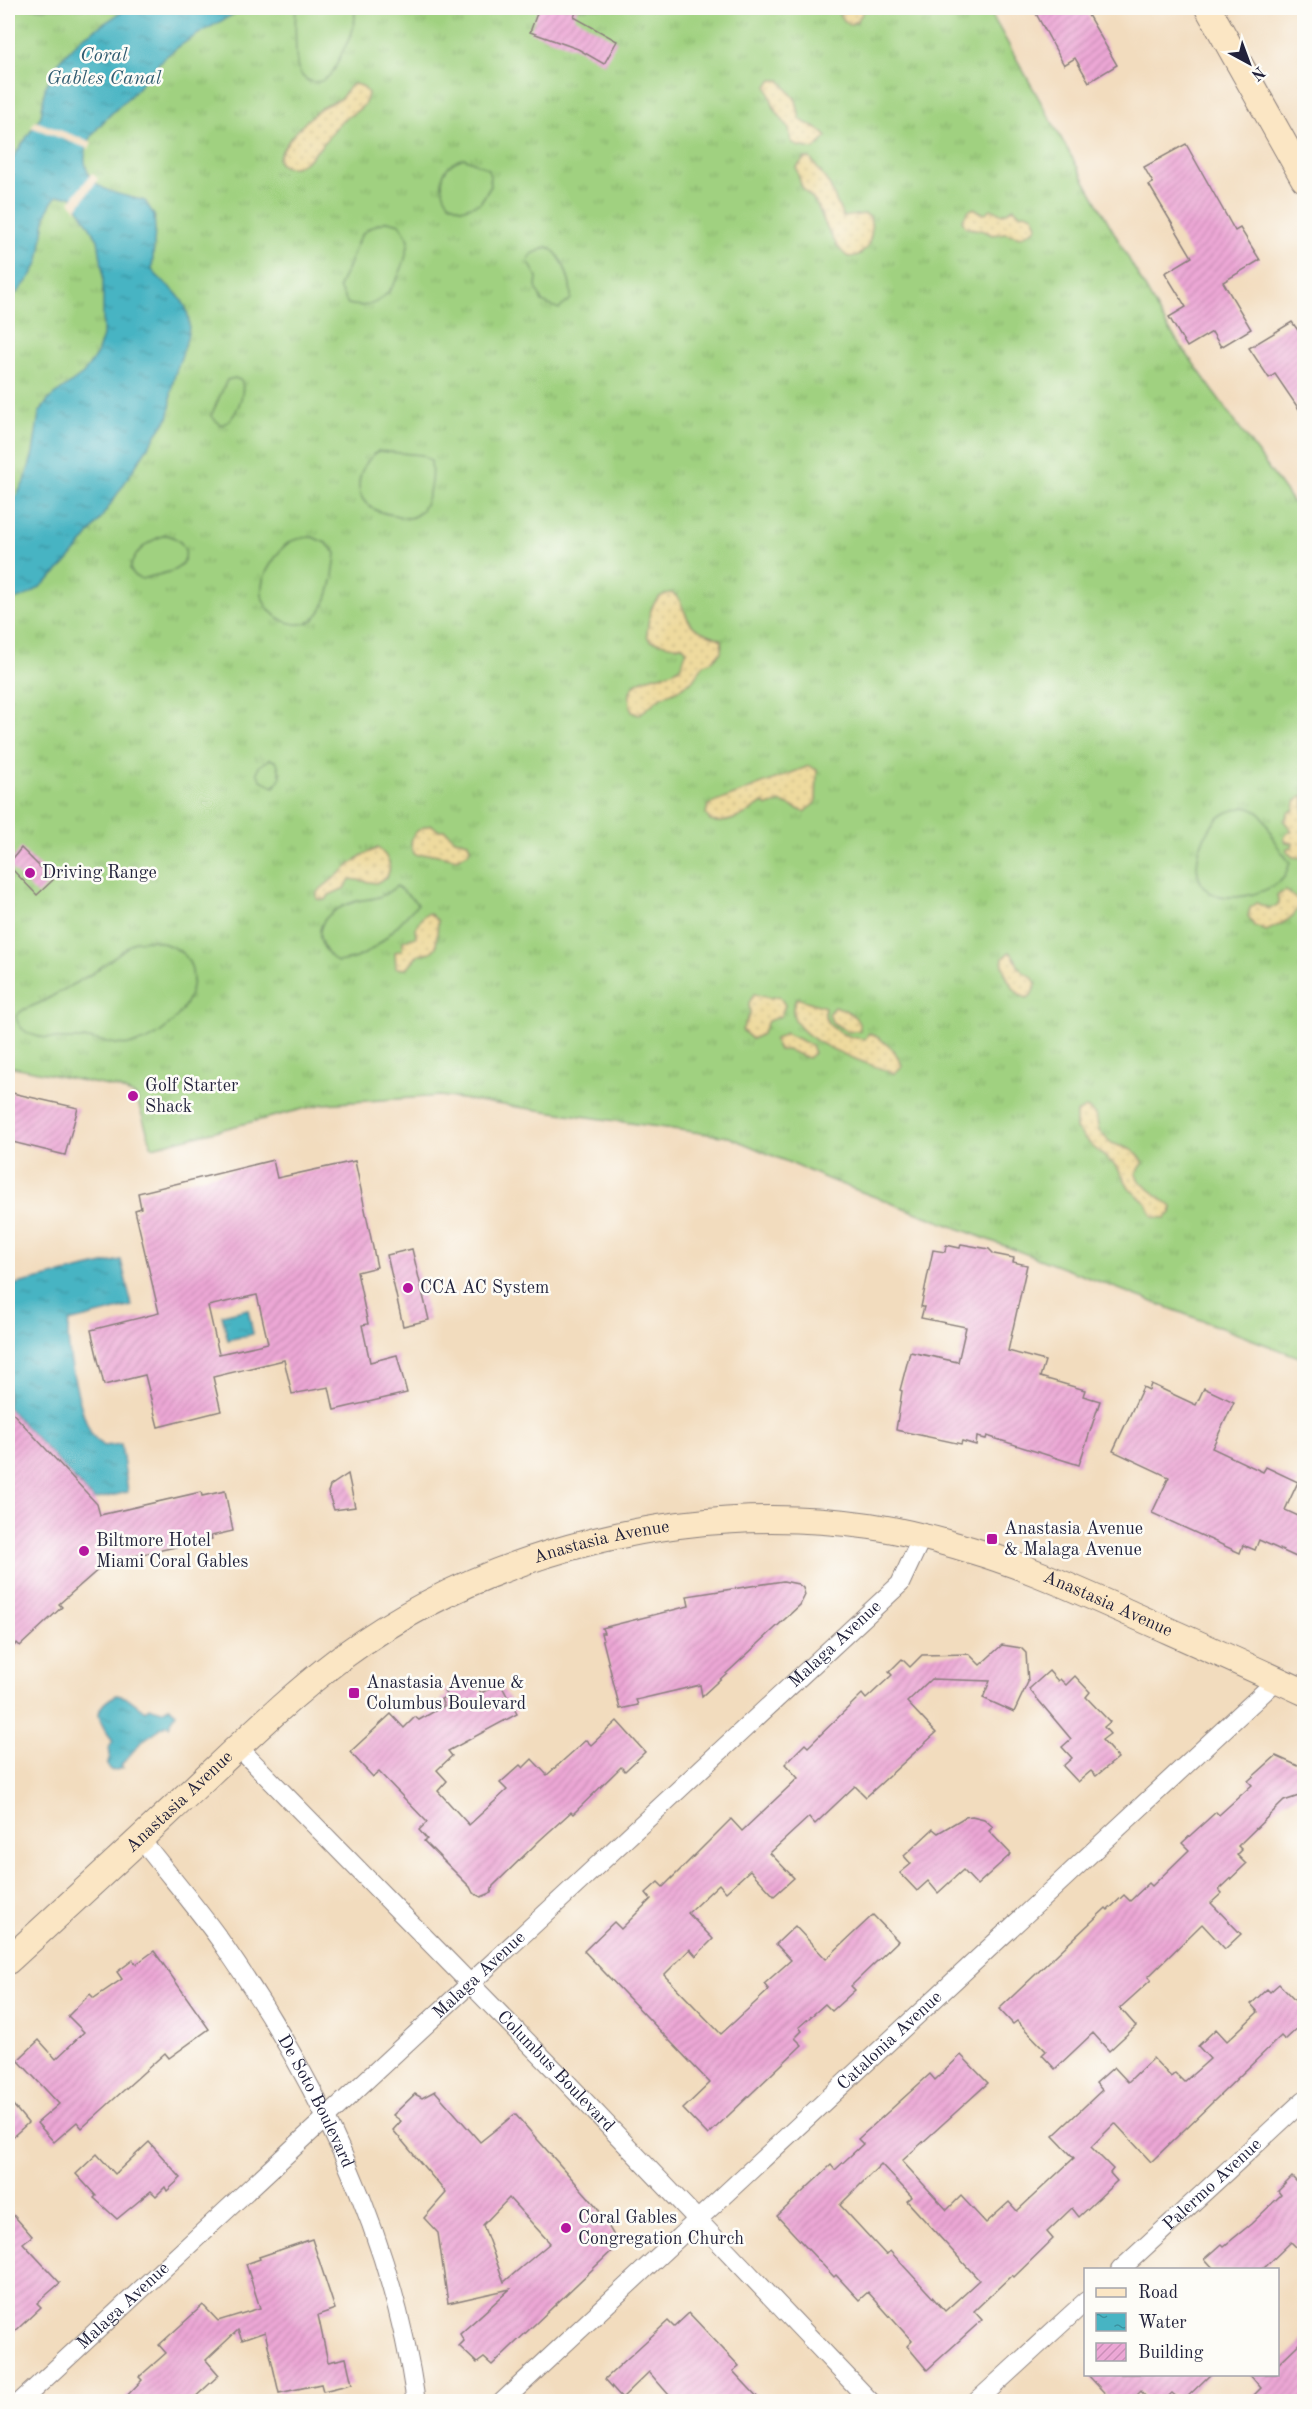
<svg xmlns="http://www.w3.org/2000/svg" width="1312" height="2409" font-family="'Old Standard TT',serif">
	<defs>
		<pattern id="grass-tufts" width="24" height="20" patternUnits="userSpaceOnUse" patternTransform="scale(1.5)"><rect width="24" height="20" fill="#a0d180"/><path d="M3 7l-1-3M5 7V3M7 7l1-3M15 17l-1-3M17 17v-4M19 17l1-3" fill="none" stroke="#8ab370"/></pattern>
		<pattern id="sand-dots" width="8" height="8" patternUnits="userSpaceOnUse" patternTransform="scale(1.5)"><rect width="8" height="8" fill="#eeda9e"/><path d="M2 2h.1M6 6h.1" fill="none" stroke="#ccbb89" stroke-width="1.8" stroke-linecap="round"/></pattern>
		<pattern id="water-ripples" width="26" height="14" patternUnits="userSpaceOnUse" patternTransform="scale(1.5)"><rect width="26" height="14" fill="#47b4c3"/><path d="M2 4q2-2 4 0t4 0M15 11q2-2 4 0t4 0" fill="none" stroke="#3b92a0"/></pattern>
		<pattern id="building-hatch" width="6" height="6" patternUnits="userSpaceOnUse" patternTransform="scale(1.5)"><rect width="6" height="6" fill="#eca7d5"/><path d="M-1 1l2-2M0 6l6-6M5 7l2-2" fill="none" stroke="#ca8fb8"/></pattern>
	</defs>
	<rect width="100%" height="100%" fill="#fdfcf7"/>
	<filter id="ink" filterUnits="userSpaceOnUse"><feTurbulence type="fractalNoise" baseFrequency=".0167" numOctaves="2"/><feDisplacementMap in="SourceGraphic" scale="12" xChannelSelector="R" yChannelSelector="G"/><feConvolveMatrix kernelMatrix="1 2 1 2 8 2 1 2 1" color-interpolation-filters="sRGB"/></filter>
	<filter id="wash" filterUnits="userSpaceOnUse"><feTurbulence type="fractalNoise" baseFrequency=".008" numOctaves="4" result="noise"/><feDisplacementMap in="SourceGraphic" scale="24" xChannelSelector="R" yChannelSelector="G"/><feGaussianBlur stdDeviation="1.35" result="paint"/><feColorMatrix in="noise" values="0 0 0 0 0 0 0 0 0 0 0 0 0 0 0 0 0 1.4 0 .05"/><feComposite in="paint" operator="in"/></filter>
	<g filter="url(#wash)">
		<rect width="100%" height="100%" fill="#f2dcbe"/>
		<path fill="url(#grass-tufts)" stroke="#617a5e" stroke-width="1.5" d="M8,8H988L1166,325L1304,518V1359L830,1180L729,1137L440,1096L323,1104L152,1147L136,1096L118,1088L8,1066Z"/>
		<g fill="url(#sand-dots)" stroke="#887e6c" stroke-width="1.5">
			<path d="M845,8H866L857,21L849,25L839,15Z"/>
			<path d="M772,80H780L796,100L800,119C810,128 817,125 827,137L814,149L797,146L791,141L789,129L774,108L767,86Z"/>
			<path d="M355,84L362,86L368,93C366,113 347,113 337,126C325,140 302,179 280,164L278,159C285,141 306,120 321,108C327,103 336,103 342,97C347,91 347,86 355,84Z"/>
			<path d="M805,158H810L829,184L843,217L865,214L870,217C874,232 871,256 849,257C837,252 823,220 818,207C816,200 808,195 804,190C799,183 799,175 796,168Z"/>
			<path d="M974,208L984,214L991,209L1003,214L1014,208L1020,214L1025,213L1033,216L1037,225L1035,229L1021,237L1005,233L992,235C985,229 974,230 965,227L962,220L968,211Z"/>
			<path d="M672,593C683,598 683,615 692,625C701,634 712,634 722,640L721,652L712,661L704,664L692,681L676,691L661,697L639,715L632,712C618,670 666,680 679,668C684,663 683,657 687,651L683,646C671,648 663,642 650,641L647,635C648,619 650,594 672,593Z"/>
			<path d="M809,766L817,770L816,802L805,812L781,802L768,806L763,803C747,813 729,826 710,821L706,814L708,805Z"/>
			<path d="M1304,795V858L1293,857L1287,852V848L1292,847L1293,843L1286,842L1284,838L1288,832L1292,831L1284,821L1289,812L1294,810L1295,802Z"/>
			<path d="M432,825L438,830H445L455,839L468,842L470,848L468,853L457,859L433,854L415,855C405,840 416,827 432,825Z"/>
			<path d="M378,848C388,857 393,864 387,877L376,883L350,879L345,888L329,895L326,900L317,899V892L361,856Z"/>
			<path d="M1286,891L1300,901C1299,917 1280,925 1266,931L1254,926L1248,916L1250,908L1257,903L1267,908L1275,907L1279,903L1277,895Z"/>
			<path d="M429,913L438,921L436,947L431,952L419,954L406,969L396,968L395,952L402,950L403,941L416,937L415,928L424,915Z"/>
			<path d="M1009,952C1017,957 1015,963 1021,970C1027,976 1032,974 1036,984L1031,996L1026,998C1014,994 1000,970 1003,958Z"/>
			<path d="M754,994L769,998L779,996L785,1005L781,1016L768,1021L762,1034L752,1039L742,1030L750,1014L749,1003Z"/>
			<path d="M797,998L825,1007C821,1029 848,1038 865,1039L869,1033C883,1039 898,1052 902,1066L895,1073L890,1072C868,1063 772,1036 797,998Z"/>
			<path d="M835,1006C846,1010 860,1016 860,1030L848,1032L832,1022L829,1013Z"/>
			<path d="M785,1033L811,1045L814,1053L808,1058L787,1050H779L774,1040Z"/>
			<path d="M1086,1108C1099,1115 1096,1119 1099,1131C1104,1135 1108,1142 1114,1144C1127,1149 1137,1148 1143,1163L1136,1174L1139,1181L1172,1207L1171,1213L1165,1218L1153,1217L1146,1203L1130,1189L1117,1167L1092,1146L1076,1129V1113Z"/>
		</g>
		<g fill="#a0d180" stroke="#617a5e" stroke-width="1.5">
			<path d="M296,8H354C357,23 352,34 345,47C340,56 337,67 330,75C319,86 302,84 298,67C295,56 295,20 296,8Z"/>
			<path d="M464,158L489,169L491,186L480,203L462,209L449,203C436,184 441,165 464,158Z"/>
			<path d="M388,221L400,224L409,240C404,272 387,315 348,304L339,288C341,279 346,273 349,265C359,239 357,229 388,221Z"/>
			<path d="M547,247C562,252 572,283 571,299L559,309L542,302L536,287L537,277L528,261L532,254Z"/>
			<path d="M235,378L242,381C245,395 236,421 221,425L211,416L227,380Z"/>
			<path d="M378,451L422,455L431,461C433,477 430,516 408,518C404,518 398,516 394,515C370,512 353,499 361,473C365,463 370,457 378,451Z"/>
			<path d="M165,535C184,537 194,558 176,569C168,574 153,575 143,579L136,577L130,569C134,551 148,541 165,535Z"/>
			<path d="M312,537L326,543L336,553C334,573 330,604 315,618C298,634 265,616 262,595C260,582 266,571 273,561C284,543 291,538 312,537Z"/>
			<path d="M270,759L277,762L281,777L274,787L261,780L257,773L259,766Z"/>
			<path d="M1244,807C1266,810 1266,825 1275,842C1279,849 1285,856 1290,863C1288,867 1287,872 1285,876C1272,894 1220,907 1204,887C1187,866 1205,824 1226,813C1232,810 1239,809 1244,807Z"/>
			<path d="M397,886L418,904C393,928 374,960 337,962C306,936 320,913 354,902C362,899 373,900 381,896C387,894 392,889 397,886Z"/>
			<path d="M153,940C165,944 181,948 188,960C206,992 169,1036 138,1043C120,1048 104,1040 88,1039C67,1038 20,1045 16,1016L23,1010L42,1002L93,973L135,941Z"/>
		</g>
		<g fill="url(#water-ripples)" stroke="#346b7f" stroke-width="1.5">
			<path d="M128,8H245C218,23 188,38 164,58C153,68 144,81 134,92C115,112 75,138 87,170C95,193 125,195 145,201L154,215L155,230L152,270C159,279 167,284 175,292C202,320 183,347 174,378C169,392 173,404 168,418C130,469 85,558 33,592C26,597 16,599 8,602V510L25,481L33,453L39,413L49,399L83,374L97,354L103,336V272L98,240L71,196H57C41,212 44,239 39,260C34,277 19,290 8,302V172L10,162L41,116L45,88L60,60L80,39Z"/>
			<path d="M121,1260L132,1306L69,1322C64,1346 80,1410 91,1433C93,1438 100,1442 104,1446L121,1444L128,1492L94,1500L8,1408V1286Z"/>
			<path d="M248,1309L253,1334L228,1340L222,1315Z"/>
			<path d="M117,1695L128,1698L145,1711L149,1707L162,1711L169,1707L176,1713L169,1726L167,1724L142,1741L121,1765L123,1768L112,1771L107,1765L110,1756L109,1745L113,1741C99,1722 89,1708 117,1695Z"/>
		</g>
		<g fill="#f2dcbe">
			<path d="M35,121L92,142L89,149L31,127Z"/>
			<path d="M92,173L98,179L76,210L70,201Z"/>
		</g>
		<g id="blocks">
			<g fill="url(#building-hatch)" fill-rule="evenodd">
				<path d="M539,8H578L574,17L617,41L604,64L578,49L530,32Z"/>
				<path d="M1033,8H1084L1117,65L1089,82L1075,58L1064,65Z"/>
				<path d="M1186,144L1235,231L1240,228L1260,260L1223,282L1251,329L1221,347L1212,332L1187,347L1169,317L1186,307L1165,273L1192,257L1149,185L1153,183L1144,167Z"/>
				<path d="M1292,322L1305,340V418L1275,374L1269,378L1249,348Z"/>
				<path d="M21,848L53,880L37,895L8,865Z"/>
				<path d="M8,1092L78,1108L65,1155L8,1141Z"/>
				<path d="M273,1160L277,1178L355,1161L377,1267L357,1272L368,1324L362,1325L370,1362L397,1355L407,1393L334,1410L329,1387L292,1394L284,1360L213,1377L221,1411L158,1427L145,1375L104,1385L91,1330L159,1313L135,1210L141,1208L138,1193ZM257,1295L268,1343L219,1354L208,1306Z"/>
				<path d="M961,1244L989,1249L994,1254L1014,1258L1013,1262L1027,1265L1008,1351L1045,1361L1040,1377L1085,1390L1083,1396L1100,1401L1079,1465L987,1436L986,1439L977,1437L976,1445L962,1441L961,1444L896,1430L902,1391L900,1390L910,1352L958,1362L966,1327L921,1318L924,1307H921L933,1250L945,1252L946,1245L960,1248Z"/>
				<path d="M412,1249L429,1320L403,1326L387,1255Z"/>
				<path d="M1151,1384L1196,1405L1204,1388L1234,1402L1212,1448L1263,1472L1266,1467L1298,1482L1285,1510L1305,1519V1561L1259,1540L1255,1550L1243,1545L1240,1553L1152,1513L1169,1477L1113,1451L1143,1387L1149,1390Z"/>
				<path d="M8,1408L97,1504L100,1515L201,1492L202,1496L225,1491L233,1531L211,1536L212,1539L107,1562L59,1604L62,1607L20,1646L17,1643L8,1652Z"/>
				<path d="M348,1474L355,1507L334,1510L328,1492L330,1486Z"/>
				<path d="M783,1581L798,1584L803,1588L805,1595L800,1605L702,1696L700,1685L636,1700L638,1705L620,1709L601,1633H604L602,1628L689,1606L687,1596Z"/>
				<path d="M1002,1645L1021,1648L1026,1653L1028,1682L1014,1712L983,1698L990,1681L931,1679L907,1702L936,1733L866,1797L855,1786L815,1824L809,1817L770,1853L794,1878L774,1896L750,1870L726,1892L719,1884L688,1913L713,1939L696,1956L690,1949L664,1975L721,2034L769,1990L764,1984L791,1960L776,1944L795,1926L826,1959L873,1915L898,1941L851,1986L855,1990L832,2011L825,2004L799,2027L802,2031L795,2038L802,2045L708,2135L683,2109L710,2083L584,1951L614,1922L621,1929L651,1899L646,1893L658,1882L663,1887L731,1819L742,1831L798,1778L785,1764L805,1744L808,1747L862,1694L866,1699L892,1675L889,1672L902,1659L910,1667L922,1655L969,1654L980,1665Z"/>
				<path d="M1049,1671L1058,1681L1060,1679L1066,1685L1075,1676L1090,1692L1086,1697L1110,1722L1104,1727L1110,1734L1102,1740L1118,1758L1096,1776L1091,1771L1078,1782L1063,1766L1072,1758L1062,1747L1071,1739L1029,1689Z"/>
				<path d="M466,1680L467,1683L474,1680L481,1693L500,1683L517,1714L448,1751L452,1756L437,1770L447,1781L438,1791L469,1825L507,1790L500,1783L520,1765L523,1768L532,1759L547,1775L586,1740L591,1745L617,1721L645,1752L625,1771L621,1767L573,1814L571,1812L540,1840L493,1886L491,1893L481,1897L473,1893L470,1887L424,1841L427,1839L419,1830L427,1822L379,1772L373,1777L350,1752L391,1714L404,1728L415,1717L419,1720L444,1706L441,1699L447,1696L444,1691Z"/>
				<path d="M1276,1756L1305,1769V1794L1284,1801L1238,1846L1242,1850L1237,1855L1246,1864L1219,1890L1222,1893L1211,1903L1241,1934L1225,1949L1202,1924L1148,1977L1151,1980L1120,2008L1136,2026L1109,2051L1093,2033L1055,2069L1042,2055L1046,2051L1017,2021L1013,2024L999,2009L1106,1908L1108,1910L1124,1895L1130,1901L1149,1883L1152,1886L1189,1850L1182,1843L1216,1812L1219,1815L1252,1785L1248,1781Z"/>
				<path d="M972,1816L984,1819L993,1827L989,1831L1011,1854L977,1885L963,1870L938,1893L928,1881L917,1891L900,1873L911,1864L904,1856L933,1829L938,1833L965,1817Z"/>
				<path d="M154,1951L209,2029L169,2058L165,2053L82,2128L77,2122L54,2142L37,2123L59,2104L18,2060L39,2040L56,2059L84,2032L68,2016L90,1994L94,1998L122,1979L117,1972L133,1960L136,1964Z"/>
				<path d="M1279,1984L1305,2011V2021L1285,2040L1281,2036L1151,2162L1115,2123L1091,2147L1113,2169L1110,2173L1117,2181L1079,2217L1072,2208L1047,2232L1053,2239L1014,2277L1012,2275L974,2311L982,2320L927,2370L907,2346L912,2341L868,2292L859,2300L836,2275L834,2277L777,2216L831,2165L835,2170L863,2144L858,2139L930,2074L935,2080L961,2055L988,2083L902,2161L947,2210L961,2196L986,2223L1009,2202L1017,2211L1074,2158L1053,2136L1102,2090L1096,2083L1114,2067L1128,2082L1153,2058L1171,2077L1175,2073L1184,2082L1210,2059L1198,2046L1216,2029L1227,2041L1258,2012L1251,2004L1267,1989L1270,1992ZM881,2164L912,2197L907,2201L979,2280L945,2311L890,2251L886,2255L840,2205Z"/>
				<path d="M435,2091L480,2142L515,2114L597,2207L619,2244L492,2365L484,2358L477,2363L459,2346L464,2341L460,2334L510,2289L448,2303L438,2233L424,2218L446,2193L393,2130L401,2121L393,2115L415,2094L422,2098ZM509,2198L550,2243L504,2282L483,2225Z"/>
				<path d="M8,2099L28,2123L8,2141Z"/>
				<path d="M149,2142L181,2178L167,2191L165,2187L156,2196L151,2191L117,2219L94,2198L96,2196L76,2174L97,2154L115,2174Z"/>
				<path d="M1292,2177L1305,2190V2256L1291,2242L1262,2270H1215L1205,2259L1222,2244L1224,2246L1251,2224L1281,2195L1278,2191Z"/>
				<path d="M8,2209L32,2236L23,2243L60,2283L37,2303L41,2307L8,2338Z"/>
				<path d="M312,2239L335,2309L318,2315L328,2362L346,2358L352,2384L323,2391L321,2384L279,2393L265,2332L242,2340L238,2330L206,2360L219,2375L190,2402H121L142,2380L139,2377L166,2353L159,2345L203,2305L218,2321L260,2308L246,2264L260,2259L259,2257Z"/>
				<path d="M689,2313L739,2366L733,2371L762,2402H675L649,2372L622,2398L605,2379L668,2321L674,2327Z"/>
				<path d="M1305,2338V2402H1247L1261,2388L1249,2374H1278V2364Z"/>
				<path d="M1087,2374H1211L1182,2402L1172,2393L1162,2402H1150L1141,2391L1130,2402H1113Z"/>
			</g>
		</g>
	</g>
	<g filter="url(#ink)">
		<use href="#blocks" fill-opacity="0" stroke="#8a7f7c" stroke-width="1.5"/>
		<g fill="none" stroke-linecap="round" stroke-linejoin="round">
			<defs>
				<g id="street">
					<path id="s1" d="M238,1747L557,2072L871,2402"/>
					<path id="s2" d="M141,1839C167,1873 195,1905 220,1940C316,2077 392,2234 416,2402"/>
					<path id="s3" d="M1120,2270L1304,2100"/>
					<path id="s4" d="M20,2402L900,1584L922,1537"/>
					<path id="s5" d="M502,2402L1277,1680"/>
					<path d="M976,2402L1086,2301"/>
				</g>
				<g id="secondary">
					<path d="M1208,8L1304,179"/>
					<path id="s6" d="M8,1961C62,1911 117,1861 171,1810C227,1758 281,1703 342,1657C489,1549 689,1500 870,1526C903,1531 938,1540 971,1550C1025,1566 1077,1590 1129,1613C1187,1639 1246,1665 1304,1692"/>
				</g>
			</defs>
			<use href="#street" stroke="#8a7f7c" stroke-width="20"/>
			<use href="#secondary" stroke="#8a7f7c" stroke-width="28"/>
			<use href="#street" stroke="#fff" stroke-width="18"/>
			<use href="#secondary" stroke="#fbe6c4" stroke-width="26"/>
		</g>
	</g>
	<g fill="#b5179e" stroke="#fdfcf7" stroke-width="2">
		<circle cx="30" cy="873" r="6"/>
		<circle cx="133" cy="1096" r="6"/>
		<circle cx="408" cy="1288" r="6"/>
		<rect x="986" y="1533" width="12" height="12" rx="3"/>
		<circle cx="84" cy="1551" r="6"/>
		<rect x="348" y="1687" width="12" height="12" rx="3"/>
		<circle cx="566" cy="2228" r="6"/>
	</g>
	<g text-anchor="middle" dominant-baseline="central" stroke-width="5" stroke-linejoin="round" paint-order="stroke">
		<g font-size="18" fill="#22223b" stroke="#fdfcf7" text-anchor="start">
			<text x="42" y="873">Driving Range</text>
			<text x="145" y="1086">Golf Starter<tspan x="145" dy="21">Shack</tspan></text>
			<text x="420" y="1288">CCA AC System</text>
			<text x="1004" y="1529">Anastasia Avenue<tspan x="1004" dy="21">&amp; Malaga Avenue</tspan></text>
			<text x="96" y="1541">Biltmore Hotel<tspan x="96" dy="21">Miami Coral Gables</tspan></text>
			<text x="366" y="1683">Anastasia Avenue &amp;<tspan x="366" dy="21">Columbus Boulevard</tspan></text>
			<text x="578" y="2218">Coral Gables<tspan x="578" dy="21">Congregation Church</tspan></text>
		</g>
		<g font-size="18" fill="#22223b" stroke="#fdfcf7">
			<text stroke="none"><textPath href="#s6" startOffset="738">Anastasia Avenue</textPath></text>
			<text stroke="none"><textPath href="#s6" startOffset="1260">Anastasia Avenue</textPath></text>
			<text stroke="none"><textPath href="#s4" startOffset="1113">Malaga Avenue</textPath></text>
			<text stroke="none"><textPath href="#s6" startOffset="234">Anastasia Avenue</textPath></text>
			<text stroke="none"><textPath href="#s4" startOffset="627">Malaga Avenue</textPath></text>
			<text stroke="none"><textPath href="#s5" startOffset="530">Catalonia Avenue</textPath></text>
			<text stroke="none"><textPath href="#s1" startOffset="454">Columbus Boulevard</textPath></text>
			<text stroke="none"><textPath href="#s2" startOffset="316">De Soto Boulevard</textPath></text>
			<text stroke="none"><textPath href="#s3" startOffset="126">Palermo Avenue</textPath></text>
			<text stroke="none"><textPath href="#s4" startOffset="141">Malaga Avenue</textPath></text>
		</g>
		<g font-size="20" font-style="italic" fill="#315c71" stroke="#fdfcf7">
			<text x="104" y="56">Coral<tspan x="104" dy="23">Gables Canal</tspan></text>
		</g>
	</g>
	<rect width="1312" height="2409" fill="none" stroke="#fdfcf7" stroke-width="30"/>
	<rect x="1084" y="2268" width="195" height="108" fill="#fdfcf7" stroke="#a5a5ac" stroke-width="1.5"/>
	<rect x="1096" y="2288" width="30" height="9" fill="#fbe6c4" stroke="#a5a5ac" stroke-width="1.5"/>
	<text x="1138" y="2298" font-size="18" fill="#22223b">Road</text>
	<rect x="1096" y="2313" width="30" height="18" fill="url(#water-ripples)" stroke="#a5a5ac" stroke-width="1.5"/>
	<text x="1138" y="2328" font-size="18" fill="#22223b">Water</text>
	<rect x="1096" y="2343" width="30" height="18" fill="url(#building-hatch)" stroke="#a5a5ac" stroke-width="1.5"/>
	<text x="1138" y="2358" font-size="18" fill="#22223b">Building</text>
	<g transform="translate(1249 63) rotate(139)" stroke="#fdfcf7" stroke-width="4.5" paint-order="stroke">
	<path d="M0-4.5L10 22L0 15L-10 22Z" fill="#22223b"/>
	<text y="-9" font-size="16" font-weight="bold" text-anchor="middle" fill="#22223b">N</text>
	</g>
</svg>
